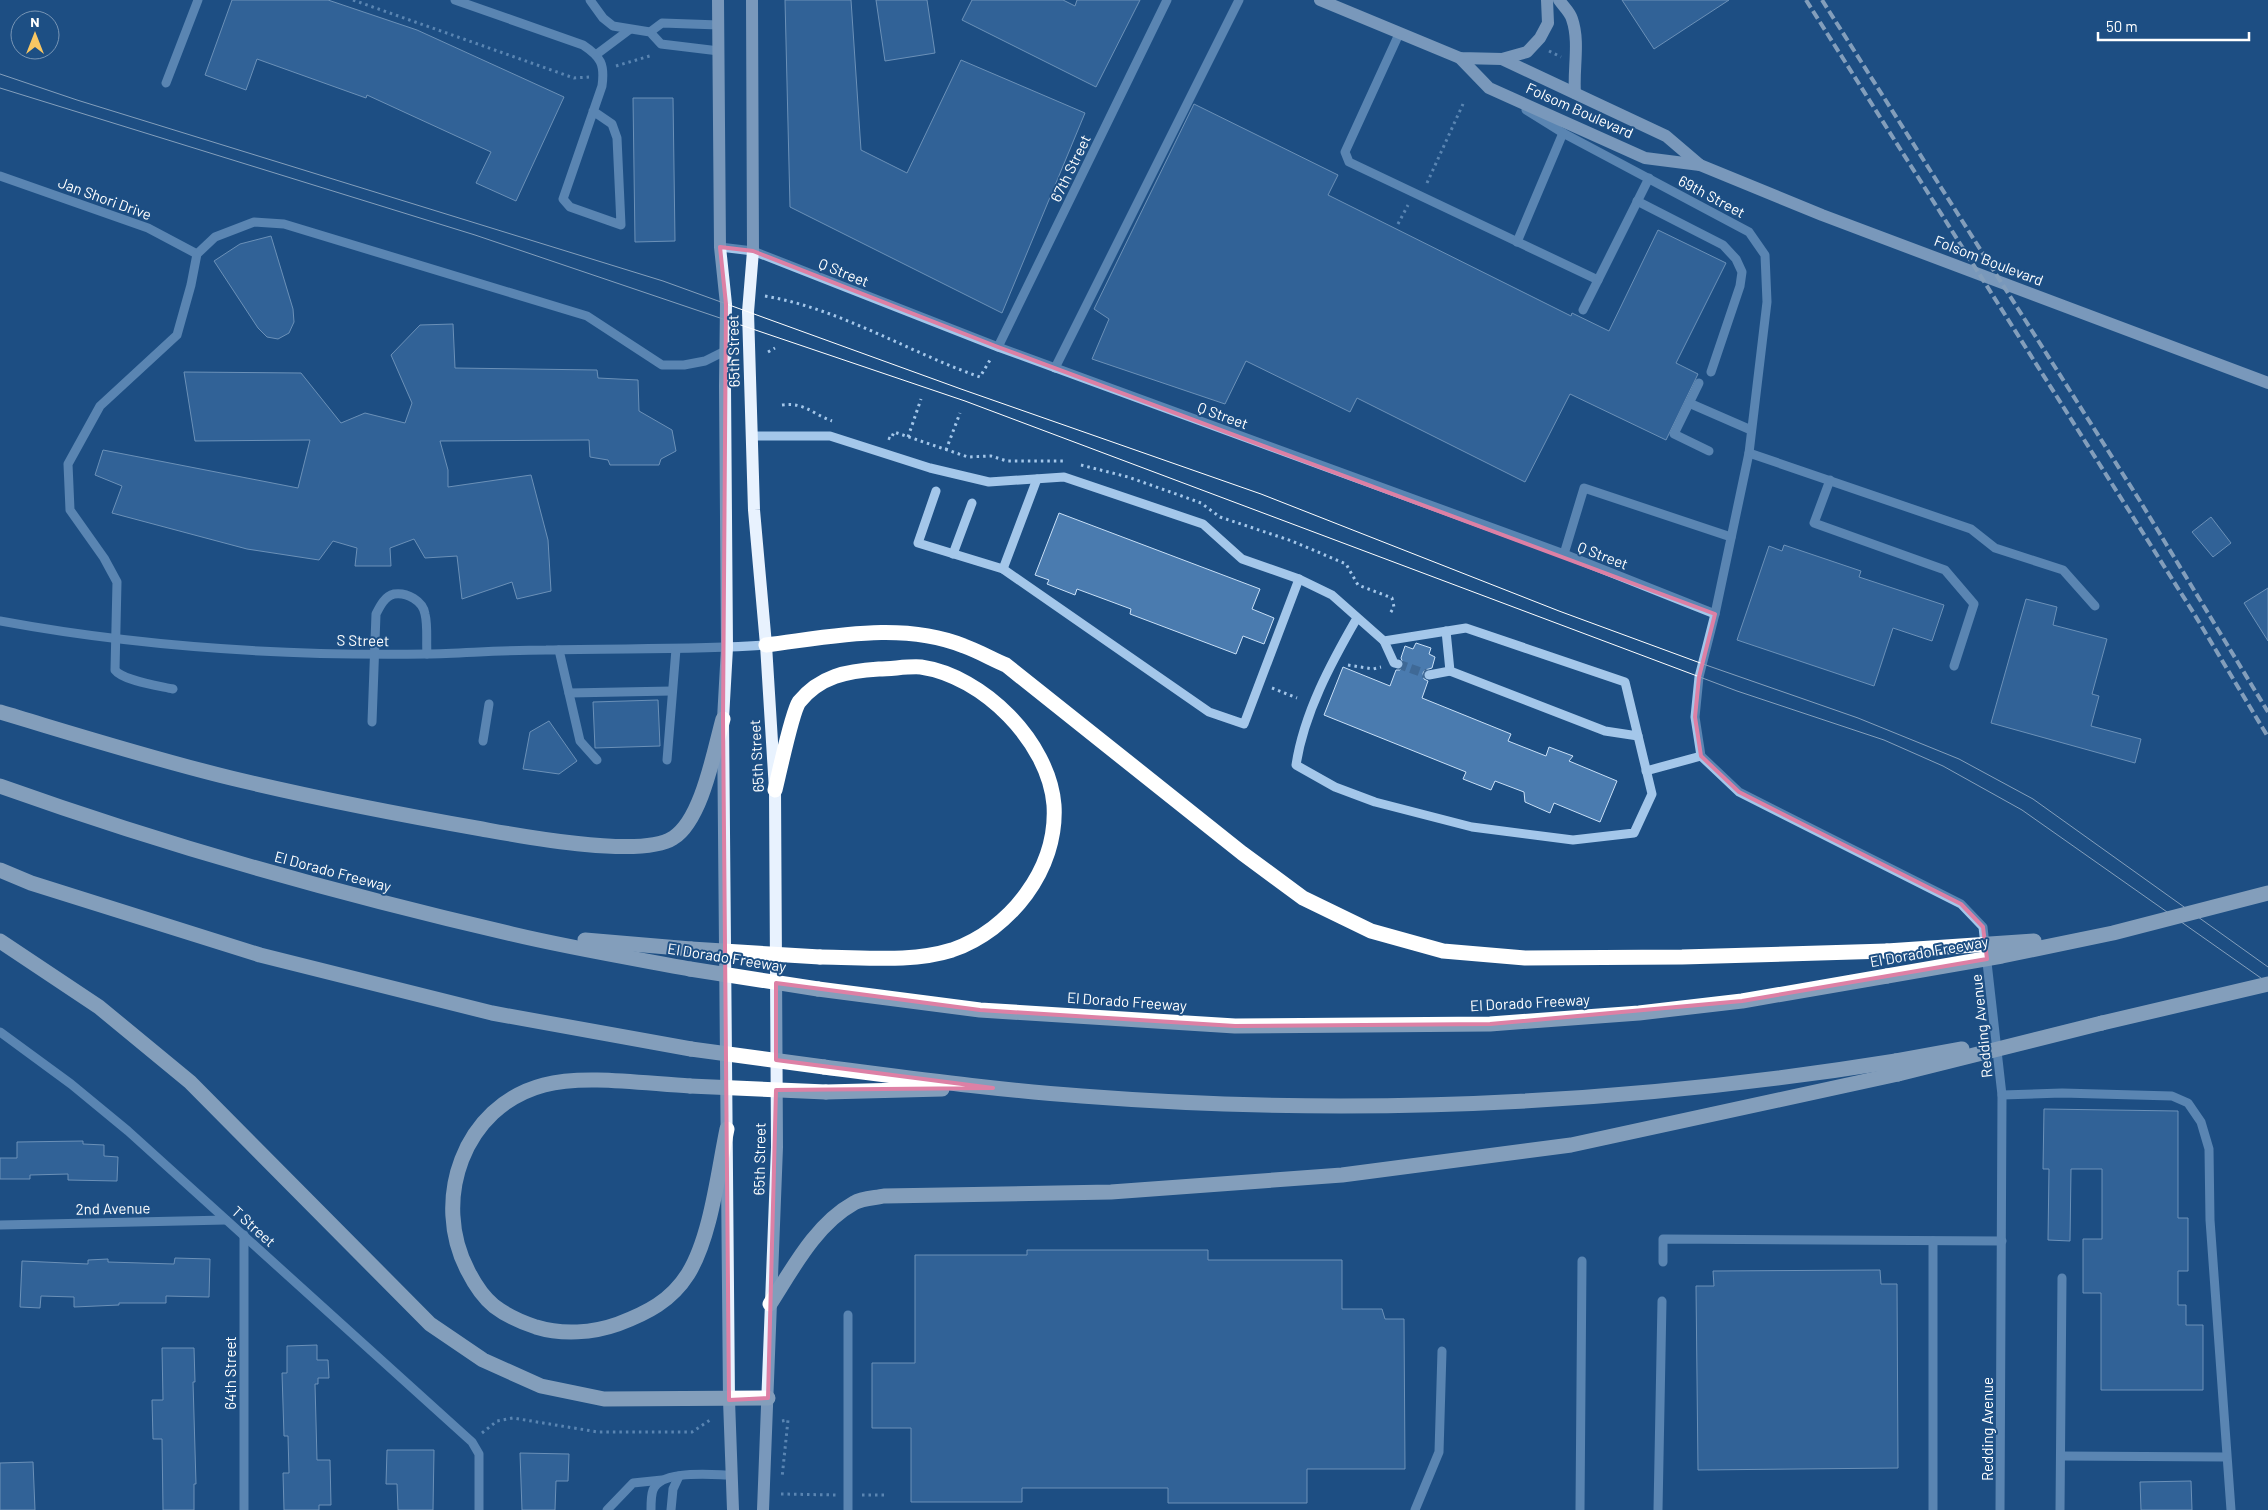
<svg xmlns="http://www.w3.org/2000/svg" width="2268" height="1510" font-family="Barlow,sans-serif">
	<rect width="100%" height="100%" fill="#1d4f84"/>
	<g fill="#4a7baf" stroke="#c9e0f7">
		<path d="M232,0H328L417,30L564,97L516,201L476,183L491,152L367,95L366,98L257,59L246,90L205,75Z"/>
		<path d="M785,0H851L861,150L907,173L961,60L1085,113L1002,313L790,207Z"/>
		<path d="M876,0H927L935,53L885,61Z"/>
		<path d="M972,0H1063L1075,6L1077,0H1140L1096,87L962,20Z"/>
		<path d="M1622,0H1729L1654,49Z"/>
		<path d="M633,98H673L675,241L635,242Z"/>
		<path d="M1194,104L1338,175L1328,195L1571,316L1572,313L1609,331L1658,230L1726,263L1676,363L1698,374L1666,440L1570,394L1525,482L1357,398L1350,412L1246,361L1225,404L1092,359L1109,319L1094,309Z"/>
		<path d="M271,236L293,309L294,322L289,333L278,339L267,337L258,328L214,261L240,244Z"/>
		<path d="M453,324L455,368L597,370L598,378L638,380L639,411L672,430L676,451L661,459L659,465H610L608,460L590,457L589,440L440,441L448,470V487L531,475L548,540L551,591L517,599L512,582L462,599L457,556L425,558L414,539L390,548L391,566H355L357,548L333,541L319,560L247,549L112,513L122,486L95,475L103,450L298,488L310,440L195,441L184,372L301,373L341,423L365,413L405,423L412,403L391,355L420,325Z"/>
		<path d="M1059,513L1260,589L1252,609L1274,618L1264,644L1243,636L1236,654L1130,614L1131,609L1077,589L1075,595L1047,584L1049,580L1035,575Z"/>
		<path d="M2211,517L2231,543L2213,557L2192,532Z"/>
		<path d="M1784,545L1861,571L1859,577L1944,605L1932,641L1893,628L1874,686L1737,640L1769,546L1782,551Z"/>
		<path d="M2268,588V641L2244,603Z"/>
		<path d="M2026,599L2057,607L2053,625L2107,639L2092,694L2099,696L2091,726L2141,739L2135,763L1991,723Z"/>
		<path d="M1416,643L1431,648L1429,654L1435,657L1432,668L1425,670L1423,673L1424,679L1428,681L1422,698L1511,734L1508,741L1546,756L1549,747L1573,756L1569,761L1617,781L1600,822L1554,803L1550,813L1525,802L1524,792L1495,781L1491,790L1463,779L1466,772L1324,715L1343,667L1390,686L1396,670H1400L1404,666L1401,658L1405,646L1413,649Z"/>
		<path d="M658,700L660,746L595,748L593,702Z"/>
		<path d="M549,721L577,761L559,774L523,769L530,732Z"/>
		<path d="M2044,1109L2178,1111V1218H2188V1271H2178V1305H2186V1325H2203V1390H2101V1293H2083V1239H2102V1169H2071L2070,1241L2048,1240L2049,1169H2043Z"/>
		<path d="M83,1141V1144L104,1145V1156L118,1157L117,1181L68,1180V1174L30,1175V1179H0V1158H17V1142Z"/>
		<path d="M1027,1250H1208V1260H1342V1309H1382L1385,1319H1404L1405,1469H1307V1503H1168V1488H1022V1502H911V1428H872V1363H915V1255H1027Z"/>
		<path d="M175,1258L210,1259L209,1297L166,1296V1303H119V1305L74,1307V1297L41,1296L40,1308L20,1307L22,1261L88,1264V1260L108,1259V1262L174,1264Z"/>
		<path d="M1880,1270L1881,1284H1897L1898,1468L1698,1470L1696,1286H1714L1713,1271Z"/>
		<path d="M317,1345V1360H328L329,1378H318V1384H315L317,1460H330L331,1505H319V1510H284L283,1473H289L288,1436H284L282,1373H287V1346Z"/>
		<path d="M162,1348H194L195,1382H193L196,1484H194V1510H163L162,1439H153L152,1400H163Z"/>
		<path d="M387,1450H434L433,1510H398L397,1484H386Z"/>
		<path d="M520,1453L569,1454L568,1481H556L555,1510H522Z"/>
		<path d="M33,1462L35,1510H0V1463Z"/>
		<path d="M2191,1481L2192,1510H2141L2140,1482Z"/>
	</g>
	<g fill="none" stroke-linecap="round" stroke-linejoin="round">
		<path stroke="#3f6996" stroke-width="9" stroke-dasharray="9 4.5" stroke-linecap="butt" d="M1398,664L1429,675"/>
		<g stroke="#a4c7ea" stroke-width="3" stroke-dasharray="2.5 4" stroke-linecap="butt">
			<path d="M353,0L574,78L589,77"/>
			<path d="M1549,51L1561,57"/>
			<path d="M616,66L653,55"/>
			<path d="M1427,183L1463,104"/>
			<path d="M1398,224L1408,205"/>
			<path d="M765,296C841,309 908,352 980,377L990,360"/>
			<path d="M768,352L775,348"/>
			<path d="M782,405C805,402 812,414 832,421"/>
			<path d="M908,437L921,399"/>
			<path d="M888,438L891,439L894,432L968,457L991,456L1007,461H1065"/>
			<path d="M946,450L960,413"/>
			<path d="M1081,465L1128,477L1179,495L1201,503L1220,517L1292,541L1346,564L1358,585L1392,598L1394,607L1389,615"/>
			<path d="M1348,665L1373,669L1381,667"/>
			<path d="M1272,688L1297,698"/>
			<path d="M782,1421L788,1420L782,1478"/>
			<path d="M482,1433L497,1421L513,1418L598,1432H692L710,1420H713"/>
			<path d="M781,1494L836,1495"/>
			<path d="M862,1495H885"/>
		</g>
		<g stroke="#a4c7ea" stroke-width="9">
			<path d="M455,0L583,45C601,57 605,64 602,86L563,199L570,207L621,225L617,138L612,124L593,111"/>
			<path d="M590,0L603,18L613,26L650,32L661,44L719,51"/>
			<path d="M650,32L662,23L719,25"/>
			<path d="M1399,34L1345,152L1349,162L1598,280"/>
			<path d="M597,54L629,30"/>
			<path d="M166,83L198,0"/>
			<path d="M1526,110L1563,133L1749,232L1765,255L1767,302L1749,453L1715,614L1699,677L1695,717L1701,756L1739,792L1961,904L1983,927L2002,1095L2000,1510"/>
			<path d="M0,176L148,228L197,254"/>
			<path d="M1637,201L1723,245L1736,259L1742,272L1740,286L1711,372"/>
			<path d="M1517,242L1563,133"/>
			<path d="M720,247L753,251L998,347L1564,554L1715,614"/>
			<path d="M1583,310L1649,178"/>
			<path d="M998,347L1167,0"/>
			<path d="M1055,368L1239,0"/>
			<path d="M1699,383L1674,434L1709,451"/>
			<path d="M1689,403L1751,430"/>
			<path d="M752,436H830L930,468L989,482L1064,477L1203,524L1242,559L1299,579L1332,595L1384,641L1466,628L1625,682L1652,794L1634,833L1573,840L1472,827L1375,802L1335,787L1296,765C1304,713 1331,663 1357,618"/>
			<path d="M1749,453L1971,529L1995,548L2063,570L2095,606"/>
			<path d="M1830,480L1814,523L1945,570L1974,604L1954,666"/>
			<path d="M936,491L918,543L1003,569L1209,712L1244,724L1299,579"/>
			<path d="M953,554L972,503"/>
			<path d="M1564,554L1584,488L1731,537"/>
			<path d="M1003,569L1037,479"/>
			<path d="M0,621C140,647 284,656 426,654C466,653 506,650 546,650C619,648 693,650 766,645"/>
			<path d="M1446,631L1450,671L1605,731L1638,736"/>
			<path d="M1384,641L1394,663L1398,664"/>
			<path d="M559,650L580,741L597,760"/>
			<path d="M1429,675L1450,671"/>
			<path d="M173,689C160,686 123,681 115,670L117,582L104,558L70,510L68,464L100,406L177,335L191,285L197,254L215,237L254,222L284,224L587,316L662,365H684L705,361L725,351"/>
			<path d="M569,693L672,691"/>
			<path d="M372,722L376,614C380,606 385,596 394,594C407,592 423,601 425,614C428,626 426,641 427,654"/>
			<path d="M483,741L489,704"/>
			<path d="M667,760L676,649"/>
			<path d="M1646,771L1701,756"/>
			<path d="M0,1032L71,1084L128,1131L472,1442L479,1454V1510"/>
			<path d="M2002,1095L2062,1093L2172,1096L2188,1103L2201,1122L2209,1149L2210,1220L2231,1510"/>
			<path d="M0,1225L226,1220"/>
			<path d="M244,1235V1510"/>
			<path d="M1933,1241V1510"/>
			<path d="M1663,1262V1239L2002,1241"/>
			<path d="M848,1315V1510"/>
			<path d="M2061,1456L2226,1457"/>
			<path d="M607,1510L633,1483L662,1480"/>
			<path d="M651,1510C651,1504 651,1495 653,1490C661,1469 713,1475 732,1475"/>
			<path d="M671,1510L673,1489L679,1476"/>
			<path d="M1415,1510L1439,1452L1442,1351"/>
			<path d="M1580,1510L1582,1261"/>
			<path d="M1658,1510L1662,1301"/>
			<path d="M2060,1510L2062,1278"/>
		</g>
		<g stroke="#e8f2fe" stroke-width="12">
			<path d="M718,0L720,247L726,304L725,386L727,648L723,719L729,1400L733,1510"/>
			<path d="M752,0L753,251L748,312L754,510L766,645L775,790L777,1147L763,1510"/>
			<path d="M1320,0L1460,58L1502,59L1666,136L1700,165"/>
			<path d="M1559,0C1563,6 1570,12 1572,19C1580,42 1573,69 1575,93"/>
			<path d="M1460,58L1489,88L1645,158L1700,165L1822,215L2268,383"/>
			<path d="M1502,59L1527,52L1540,38L1548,23L1547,0"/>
		</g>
		<g stroke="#fff" stroke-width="15">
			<path d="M766,645C831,637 901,621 964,646C978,651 992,659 1006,665L1242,853L1303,898L1371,931L1443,951L1525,958L1682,957L1887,951"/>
			<path d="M0,712C77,735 153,759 231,778C314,798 397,814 482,829C521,836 641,859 673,838C702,820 714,751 723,719"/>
			<path d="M0,786C168,846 339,894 512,934C571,948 631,958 690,969"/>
			<path d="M775,790C779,774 792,712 799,702C820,676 847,671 879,669C892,669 908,666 921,667C983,676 1049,742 1054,805C1058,869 1010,930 952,950C911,963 863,957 820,957"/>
			<path d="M0,870L31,883L260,955L492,1013L691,1049"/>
			<path d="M585,940L691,949"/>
			<path d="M0,941L99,1007L190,1082L430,1324L483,1360L541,1386L604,1399L768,1398"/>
			<path d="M818,989L980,1010L1235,1026L1490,1024L1639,1013L1742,1001L1887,976"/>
			<path d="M2102,1023L2268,984"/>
			<path d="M824,1067C910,1078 996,1090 1082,1096C1353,1117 1629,1104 1896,1061"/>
			<path d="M690,1086C649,1084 583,1074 544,1085C463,1106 431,1201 468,1271C474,1283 483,1297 494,1306C507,1316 521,1322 536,1327C562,1335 593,1333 618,1324C647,1313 671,1301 688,1274C711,1237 718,1172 727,1129"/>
			<path d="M826,1092L942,1089"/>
			<path d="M770,1304C793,1268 816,1224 854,1203C862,1198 875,1198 884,1196L1111,1192L1342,1175L1571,1145L1898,1074"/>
		</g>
		<g stroke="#fff" stroke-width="1">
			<path d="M0,74L77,100L663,281L961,389L1261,494L1559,611L1703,664L1858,718L1959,759L2033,799L2268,967"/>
			<path d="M0,88L475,235L965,401L1737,691L1884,740L1943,766L2022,810L2268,983"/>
		</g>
		<g stroke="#fff" stroke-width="4" stroke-dasharray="9 4" stroke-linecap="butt">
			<path d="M1806,0L2193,612L2268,737"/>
			<path d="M1822,0L2140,501L2268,712"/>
		</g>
		<g stroke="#fff" stroke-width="15">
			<path d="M691,949L820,957"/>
			<path d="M1887,951L2034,941"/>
			<path d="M690,969L818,989"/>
			<path d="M1887,976L2002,956L2113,933L2268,893"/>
			<path d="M691,1049L824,1067"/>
			<path d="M1896,1061L1962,1049"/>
			<path d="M1898,1074L2102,1023"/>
			<path d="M690,1086L826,1092"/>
		</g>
	</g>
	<path d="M0 0H2268V1510H0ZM720,247L753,251L998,347L1715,614L1699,677L1695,717L1701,756L1739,792L1961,904L1983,927L1987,959L1742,1001L1490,1024L1235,1026L980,1010L776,983V1060L993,1088L776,1090L768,1398L729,1400L723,719L726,304Z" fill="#1d4f84" fill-opacity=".55" fill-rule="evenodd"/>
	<path fill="none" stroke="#dd80a5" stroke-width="4" stroke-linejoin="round" d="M720,247L753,251L998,347L1715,614L1699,677L1695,717L1701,756L1739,792L1961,904L1983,927L1987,959L1742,1001L1490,1024L1235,1026L980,1010L776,983V1060L993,1088L776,1090L768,1398L729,1400L723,719L726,304Z"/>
	<g text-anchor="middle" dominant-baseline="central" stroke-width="4" stroke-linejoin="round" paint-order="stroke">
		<g font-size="15" fill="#fff" stroke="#1d4f84">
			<text transform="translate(1580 110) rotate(24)">Folsom Boulevard</text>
			<text transform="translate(1070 168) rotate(-64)">67th Street</text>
			<text transform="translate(1712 196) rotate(28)">69th Street</text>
			<text transform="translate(105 198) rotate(20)">Jan Shori Drive</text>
			<text transform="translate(1989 260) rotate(21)">Folsom Boulevard</text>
			<text transform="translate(844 272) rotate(22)">Q Street</text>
			<text transform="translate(733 351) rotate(-91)">65th Street</text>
			<text transform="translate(1223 415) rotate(20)">Q Street</text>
			<text transform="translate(1603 555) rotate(21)">Q Street</text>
			<text transform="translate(363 640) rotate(1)">S Street</text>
			<text transform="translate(756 756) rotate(-93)">65th Street</text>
			<text transform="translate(333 871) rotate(15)">El Dorado Freeway</text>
			<text transform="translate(1929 951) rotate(-10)">El Dorado Freeway</text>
			<text transform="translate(727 957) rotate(9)">El Dorado Freeway</text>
			<text transform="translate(1127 1001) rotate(4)">El Dorado Freeway</text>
			<text transform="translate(1530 1002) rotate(-3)">El Dorado Freeway</text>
			<text transform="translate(1981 1026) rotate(-96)">Redding Avenue</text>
			<text transform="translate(759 1159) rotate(-89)">65th Street</text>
			<text transform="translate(113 1208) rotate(-1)">2nd Avenue</text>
			<text transform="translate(254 1226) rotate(42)">T Street</text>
			<text transform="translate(230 1373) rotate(-90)">64th Street</text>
			<text transform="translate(1987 1429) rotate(-90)">Redding Avenue</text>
		</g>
	</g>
	<g transform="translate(35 35)"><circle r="24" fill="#1d4f84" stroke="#7795b5"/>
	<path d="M0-4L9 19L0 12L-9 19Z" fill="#f9c763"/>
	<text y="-8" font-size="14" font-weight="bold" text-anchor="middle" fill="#ffffff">N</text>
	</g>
	<path d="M2098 32v8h151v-8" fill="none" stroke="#ffffff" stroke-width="2.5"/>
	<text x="2106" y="32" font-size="15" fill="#ffffff" stroke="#1d4f84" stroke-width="4" paint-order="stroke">50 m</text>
</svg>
